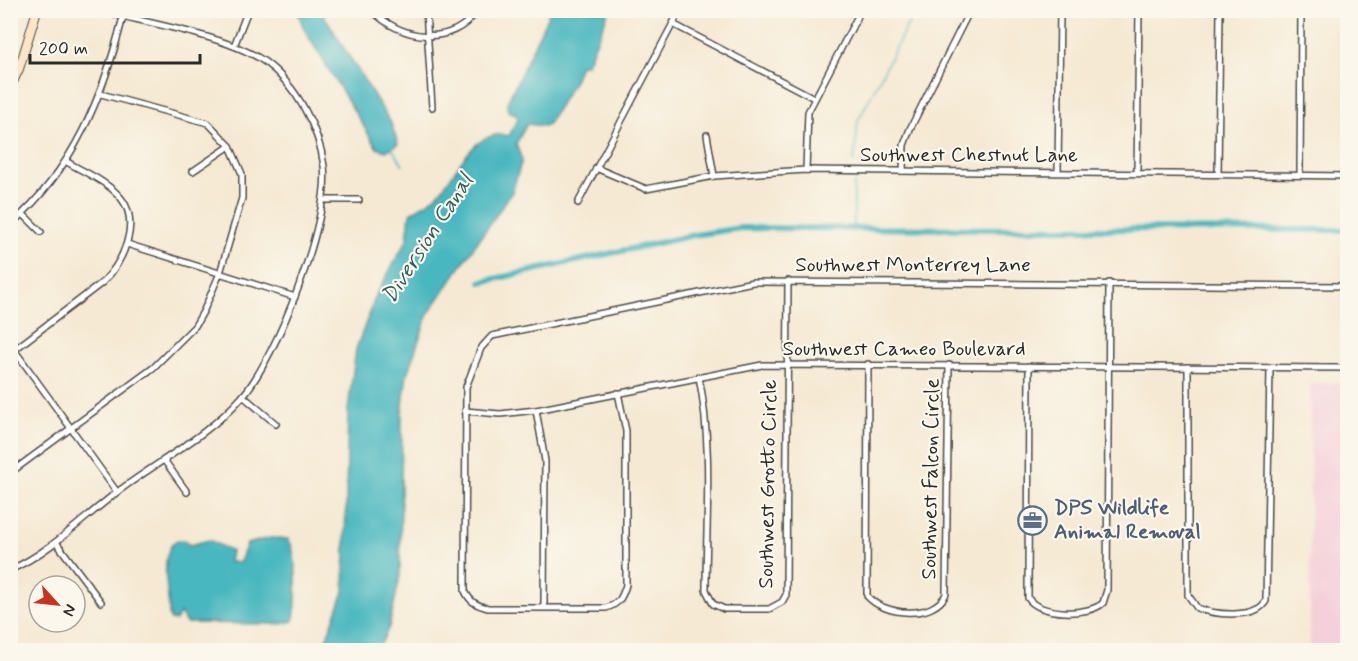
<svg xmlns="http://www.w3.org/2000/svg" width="1358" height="661" font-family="Mynerve,sans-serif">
	<rect width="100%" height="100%" fill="#fbf7ec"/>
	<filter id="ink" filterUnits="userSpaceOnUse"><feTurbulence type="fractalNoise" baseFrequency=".0167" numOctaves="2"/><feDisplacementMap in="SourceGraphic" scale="12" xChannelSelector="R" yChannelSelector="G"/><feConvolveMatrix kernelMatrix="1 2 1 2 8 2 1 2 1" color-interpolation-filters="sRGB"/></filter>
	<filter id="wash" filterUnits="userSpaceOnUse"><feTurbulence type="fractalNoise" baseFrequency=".008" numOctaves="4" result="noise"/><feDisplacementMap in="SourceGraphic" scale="24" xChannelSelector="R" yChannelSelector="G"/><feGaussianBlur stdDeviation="1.35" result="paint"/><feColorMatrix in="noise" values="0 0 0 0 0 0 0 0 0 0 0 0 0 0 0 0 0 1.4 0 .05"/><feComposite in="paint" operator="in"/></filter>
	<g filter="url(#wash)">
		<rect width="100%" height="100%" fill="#f5e9d3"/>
		<path fill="#f5cfda" d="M1347,382V650H1310V384Z"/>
		<g fill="#48b7bf" stroke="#3a7175" stroke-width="1.5">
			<path d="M297,11H321L391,123L398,144L386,151L377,148L305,31Z"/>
			<path d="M550,11H609L589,59L586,65H580L573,83L548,124L544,126L527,124L516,144L522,160L512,192L428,314L407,374L402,413L400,577L389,627L378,650H322L344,592L348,410L356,349L377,293L407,240L410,214C419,206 429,203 437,195C457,174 474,126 509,136L518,119L516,114L508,111L507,103Z"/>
			<path d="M270,538L288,539C298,551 298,605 293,621L282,624L186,623L180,613L176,621L171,620L169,617C170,595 158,559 174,542L184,540L190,545L209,540L231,551L229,562H240L247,544Z"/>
		</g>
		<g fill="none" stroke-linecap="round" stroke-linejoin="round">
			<g stroke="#48b7bf" stroke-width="1.5">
				<path d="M392,148L403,165"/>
				<path d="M854,162L858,121L915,10"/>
				<path d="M854,227V183"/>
			</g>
			<path stroke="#48b7bf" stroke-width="6" d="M481,282L694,235L741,228L1348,230"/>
		</g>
	</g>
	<g filter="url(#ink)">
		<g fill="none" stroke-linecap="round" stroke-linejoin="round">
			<defs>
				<g id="street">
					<path d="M372,10C400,40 451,48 478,10"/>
					<path d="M426,10L432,107"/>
					<path d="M673,24L814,98"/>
					<path d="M234,46L248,10"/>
					<path d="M707,135L714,176"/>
					<path d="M596,168L646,189L714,176L806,170L1348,176"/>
					<path d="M806,170L808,112L861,10"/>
					<path d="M193,171L230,146"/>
					<path d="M903,171L904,145L910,129L970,10"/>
					<path d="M1058,172L1060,10"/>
					<path d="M1137,173L1139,10"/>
					<path d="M1218,174L1220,10"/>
					<path d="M1300,175L1301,10"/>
					<path d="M324,200H359"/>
					<path d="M578,203L680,10"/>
					<path d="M23,214L41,232"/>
					<path d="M10,225C74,170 103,96 123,17"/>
					<path d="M127,244L295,297"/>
					<path d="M10,344L117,492"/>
					<path d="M10,353L103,282C123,262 141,223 121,198C108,182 84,172 67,162"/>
					<path d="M868,364L867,596C884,616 934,620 946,594L949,365"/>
					<path d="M1029,366L1028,598C1039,616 1089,616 1103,603L1107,590L1109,283"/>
					<path d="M1188,367V595L1197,608C1215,615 1256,619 1266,601L1270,368"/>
					<path d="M699,377C713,446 706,520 706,590L713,604L724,609H769L782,602L786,595L788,281"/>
					<path d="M618,393L626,431V585C622,598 619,604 606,608H488C476,605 470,602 465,591L466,387L481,348L492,336L753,282L1348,286"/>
					<path d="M243,396L276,424"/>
					<path d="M536,410L545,461L544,607"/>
					<path d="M465,411L500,414L536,410L762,365L1348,368"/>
					<path d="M164,460L187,492"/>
					<path d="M10,473L153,368L195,326L204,310L220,273L242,198V174L230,146L208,123L101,94"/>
					<path d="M56,542L101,602"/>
					<path d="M10,570C50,552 82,519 116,493C158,461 207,437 242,397C277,357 331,219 324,166C319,128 296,85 265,62C230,36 141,22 97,10"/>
				</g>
				<path id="secondary" d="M10,88L19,69L37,10"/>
			</defs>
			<use href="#street" stroke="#494844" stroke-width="8"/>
			<use href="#secondary" stroke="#494844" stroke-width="10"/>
			<use href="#street" stroke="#fff" stroke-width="5"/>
			<use href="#secondary" stroke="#fde5c5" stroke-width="8"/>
		</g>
	</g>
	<defs>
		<symbol id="office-ring" viewBox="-11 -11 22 22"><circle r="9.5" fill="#fbf7ec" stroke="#5c6f8a" stroke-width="1.5"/><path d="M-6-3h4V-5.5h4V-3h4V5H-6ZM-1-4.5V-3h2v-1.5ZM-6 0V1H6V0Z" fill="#5c6f8a"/></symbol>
	</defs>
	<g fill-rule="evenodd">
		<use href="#office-ring" x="1016" y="504" width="33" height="33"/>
	</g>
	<g text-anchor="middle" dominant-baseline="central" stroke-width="4.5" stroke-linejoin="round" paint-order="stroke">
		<g font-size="21" fill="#2b2b2b" stroke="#fbf7ec">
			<text x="969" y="155">Southwest Chestnut Lane</text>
			<text x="913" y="265">Southwest Monterrey Lane</text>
			<text x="904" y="349">Southwest Cameo Boulevard</text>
			<text transform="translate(931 479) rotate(-89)">Southwest Falcon Circle</text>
			<text transform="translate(768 484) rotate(-89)">Southwest Grotto Circle</text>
		</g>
		<g font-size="21" font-weight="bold" fill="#4e5e75" stroke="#fbf7ec" text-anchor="start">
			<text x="1054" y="508">DPS Wildlife<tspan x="1054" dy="24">Animal Removal</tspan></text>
		</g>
		<g font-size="22" font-style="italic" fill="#355c5f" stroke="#fbf7ec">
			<text transform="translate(428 239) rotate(-57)">Diversion Canal</text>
		</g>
	</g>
	<rect width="1358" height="661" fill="none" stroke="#fbf7ec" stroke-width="36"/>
	<g transform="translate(57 604) rotate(117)"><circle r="28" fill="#fbf7ec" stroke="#a8a59f" stroke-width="1.5"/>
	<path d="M0-4.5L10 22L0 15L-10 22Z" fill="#c8321e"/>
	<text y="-9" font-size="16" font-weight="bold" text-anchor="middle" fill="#2b2b2b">N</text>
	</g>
	<path d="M30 54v9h170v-9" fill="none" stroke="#2b2b2b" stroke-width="3"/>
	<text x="39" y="54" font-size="18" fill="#2b2b2b" stroke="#fbf7ec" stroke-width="4.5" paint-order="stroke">200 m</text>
</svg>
